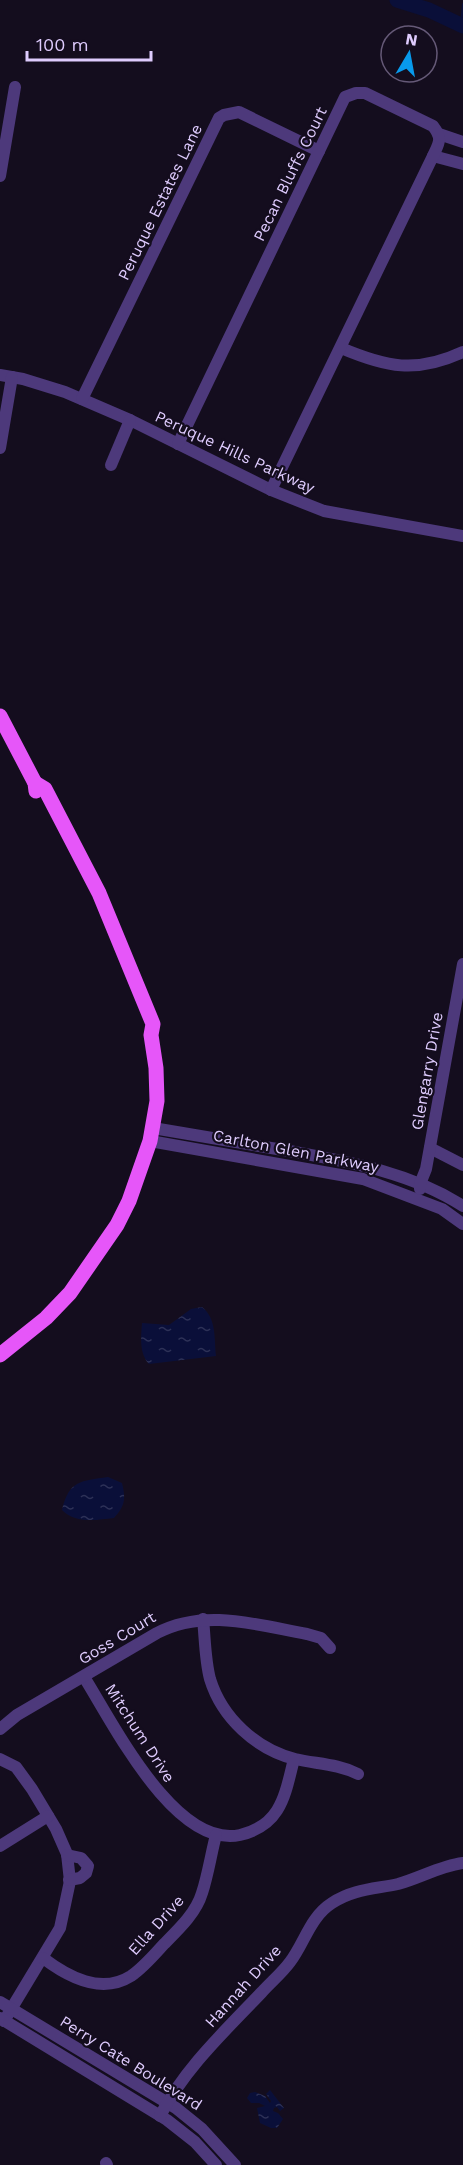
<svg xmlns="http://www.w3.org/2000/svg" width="463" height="2165" font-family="'Work Sans',sans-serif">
	<defs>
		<pattern id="water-ripples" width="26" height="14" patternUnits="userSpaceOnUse" patternTransform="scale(1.5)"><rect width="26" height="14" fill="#0a0f39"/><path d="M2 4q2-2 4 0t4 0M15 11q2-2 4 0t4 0" fill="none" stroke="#2d3157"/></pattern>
	</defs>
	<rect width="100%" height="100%" fill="#140d1e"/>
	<g fill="url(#water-ripples)">
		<path d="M202,1307C217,1319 214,1339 216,1356L149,1364C139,1353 141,1337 142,1323L169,1325L191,1309Z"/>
		<path d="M108,1477L122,1483C126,1499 125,1506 114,1518C96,1520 76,1524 62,1510C69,1480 81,1481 108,1477Z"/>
		<path d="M270,2090L284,2108L280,2111L277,2107L274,2108L273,2111L278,2113L283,2119L277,2128H271L260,2123L257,2108L265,2106L259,2103H251L247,2098L250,2093L255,2092L265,2096L270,2103L271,2101L266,2094Z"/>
	</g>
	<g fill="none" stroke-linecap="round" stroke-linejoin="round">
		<path stroke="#0a0f39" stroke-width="2" d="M461,25L463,4"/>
		<path stroke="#0a0f39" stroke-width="15" d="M397,0L429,10L463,26"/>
		<g stroke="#4d397b" stroke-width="12">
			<path d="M439,134L463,142"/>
			<path d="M433,156L463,164"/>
			<path d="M0,176L15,87"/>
			<path d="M341,348C386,367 416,374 463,352"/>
			<path d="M0,375L23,379L65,392L130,420L271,490L324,511L463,536"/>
			<path d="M82,399L219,118L224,115L239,112L319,151"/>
			<path d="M178,444L345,97L356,93H365L433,126C443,139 439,143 433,156L271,490"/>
			<path d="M0,448L12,377"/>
			<path d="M111,465L130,420"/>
			<path d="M153,1128C198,1136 244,1143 289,1151C349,1162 410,1172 463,1206"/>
			<path d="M150,1141L363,1179L442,1209L463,1224"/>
			<path d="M430,1148L463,1165"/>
			<path d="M420,1189V1184L426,1169L463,964"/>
			<path d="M203,1619C205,1638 205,1660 210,1679C222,1718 256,1749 295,1759C317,1764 338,1764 358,1774"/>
			<path d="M84,1677C113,1723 175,1849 240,1835C282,1825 285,1794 294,1759"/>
			<path d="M0,1729L17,1715L157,1633C205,1608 257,1625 307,1634L321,1638L330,1648"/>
			<path d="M0,1759L16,1767L32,1789L56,1829L67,1854L70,1881L60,1928L4,2021"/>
			<path d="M0,1846L48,1816"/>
			<path d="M67,1855L81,1858L88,1866L86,1873L80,1878L69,1880"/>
			<path d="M43,1958C68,1977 101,1995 131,1976C143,1968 154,1955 164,1944C179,1929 196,1913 202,1893C208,1875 211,1854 216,1835"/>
			<path d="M0,2002L176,2108L202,2129L235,2165"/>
			<path d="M0,2018L167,2120L195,2142L216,2165"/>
			<path d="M160,2116C185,2068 225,2031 262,1992C271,1982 282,1973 290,1962C305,1942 310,1917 332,1903C353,1889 375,1889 398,1884C420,1878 440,1866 463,1863"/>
			<path d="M106,2163L107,2165"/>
		</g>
		<g stroke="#e656f9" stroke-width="15">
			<path d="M0,716L35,783L36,791"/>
			<path d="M0,1355L46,1318L70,1293L117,1225L129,1201L150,1141L157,1101L156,1068L151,1035L153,1024L99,893L45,789L35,783"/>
		</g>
	</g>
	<g text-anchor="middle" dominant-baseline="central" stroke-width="4.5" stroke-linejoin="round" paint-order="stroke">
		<g font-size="16" fill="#decbfd" stroke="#140d1e">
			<text transform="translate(290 174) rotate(-64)">Pecan Bluffs Court</text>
			<text transform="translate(160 202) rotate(-64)">Peruque Estates Lane</text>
			<text transform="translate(235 452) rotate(25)">Peruque Hills Parkway</text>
			<text transform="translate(427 1071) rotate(-80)">Glengarry Drive</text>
			<text transform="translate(296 1151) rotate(11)">Carlton Glen Parkway</text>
			<text transform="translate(117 1638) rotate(-31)">Goss Court</text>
			<text transform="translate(140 1733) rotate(57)">Mitchum Drive</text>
			<text transform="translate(156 1925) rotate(-48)">Ella Drive</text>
			<text transform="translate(243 1986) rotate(-48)">Hannah Drive</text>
			<text transform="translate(131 2063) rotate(32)">Perry Cate Boulevard</text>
		</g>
	</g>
	<g transform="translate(409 54) rotate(10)"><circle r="28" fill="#140d1e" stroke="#655977" stroke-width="1.5"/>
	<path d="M0-4.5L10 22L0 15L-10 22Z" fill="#089aec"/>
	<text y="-9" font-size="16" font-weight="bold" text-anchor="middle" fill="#decbfd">N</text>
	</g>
	<path d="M27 51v9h124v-9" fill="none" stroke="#decbfd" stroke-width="3"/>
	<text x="36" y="51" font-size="18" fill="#decbfd" stroke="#140d1e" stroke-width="4.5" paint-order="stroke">100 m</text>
</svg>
